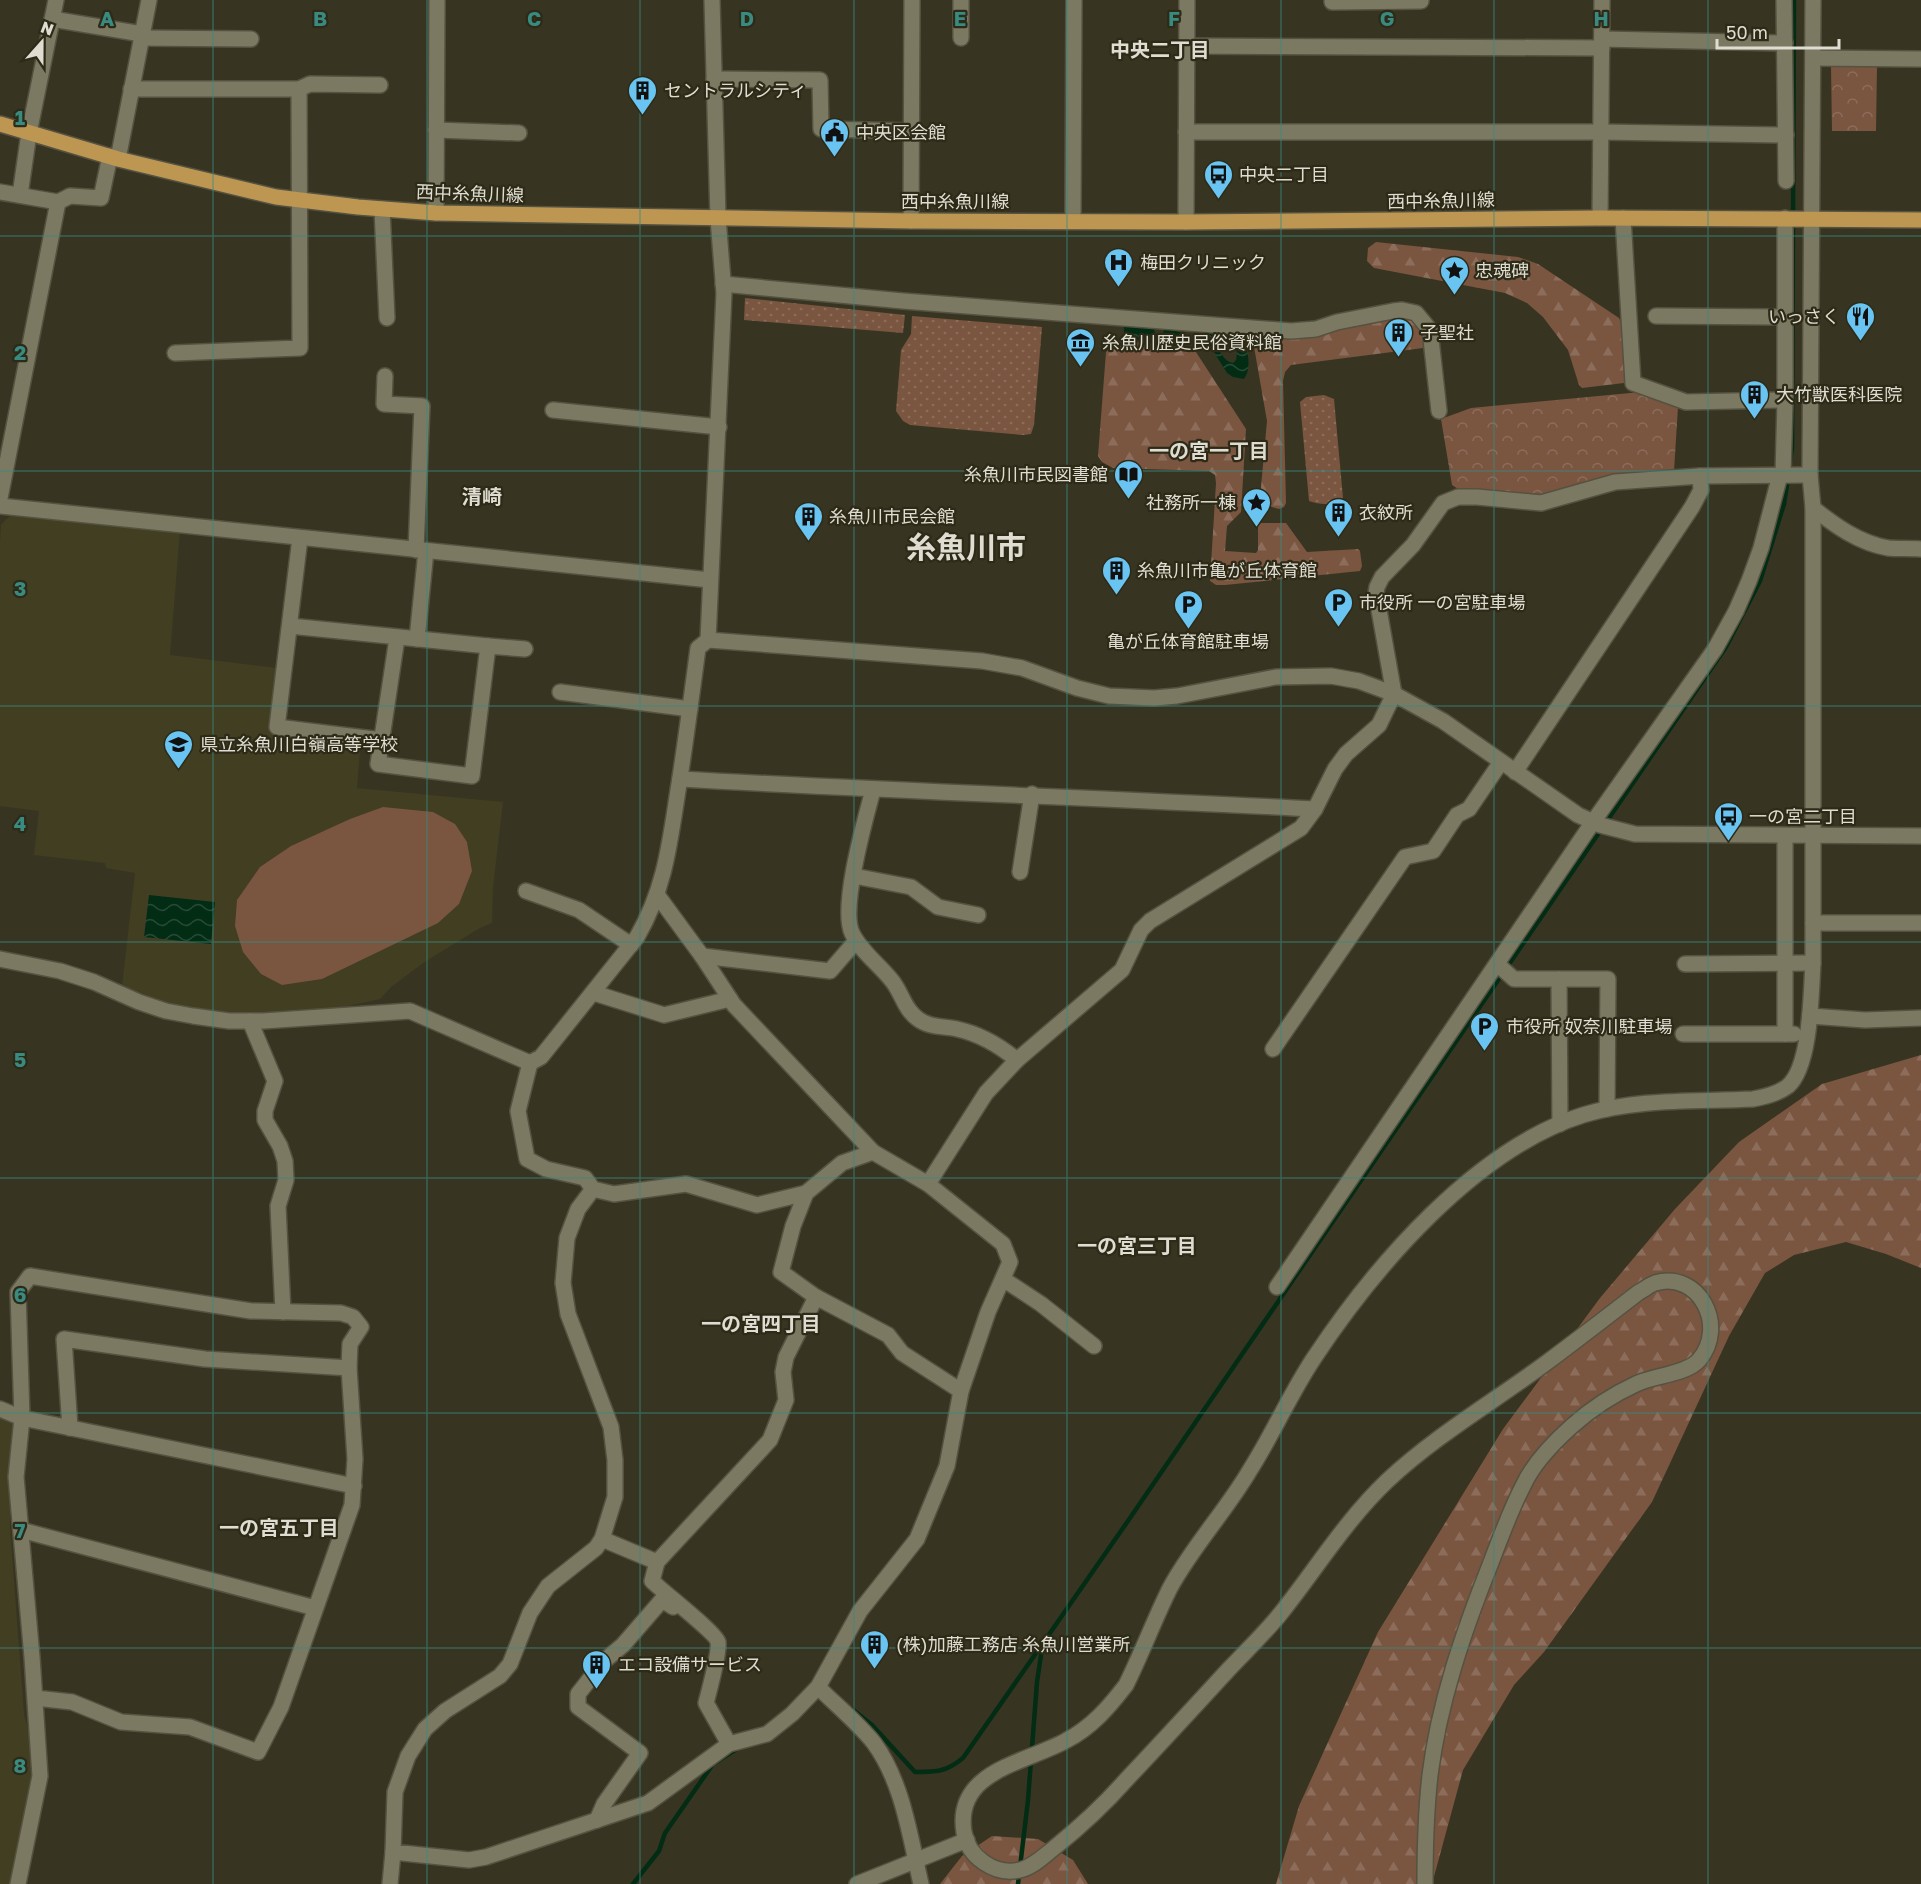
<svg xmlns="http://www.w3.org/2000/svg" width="1921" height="1884" font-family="'Golos Text','Noto Sans JP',sans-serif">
	<defs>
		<pattern id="grass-dots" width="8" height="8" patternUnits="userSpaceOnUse" patternTransform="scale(1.5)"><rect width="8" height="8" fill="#7a5540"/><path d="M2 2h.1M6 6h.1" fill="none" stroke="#8c6d5b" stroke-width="1.8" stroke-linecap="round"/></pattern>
		<pattern id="forest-firs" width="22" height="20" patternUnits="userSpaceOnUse" patternTransform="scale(1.5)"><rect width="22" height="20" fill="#7a5540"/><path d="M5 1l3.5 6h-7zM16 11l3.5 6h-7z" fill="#8c6d5b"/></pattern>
		<pattern id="park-crowns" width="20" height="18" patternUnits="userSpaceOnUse" patternTransform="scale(1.5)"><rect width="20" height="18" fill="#7a5540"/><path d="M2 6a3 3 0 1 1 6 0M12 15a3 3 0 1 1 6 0" fill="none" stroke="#8c6d5b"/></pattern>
		<pattern id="water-waves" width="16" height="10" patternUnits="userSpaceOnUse" patternTransform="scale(1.5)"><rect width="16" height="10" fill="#032c15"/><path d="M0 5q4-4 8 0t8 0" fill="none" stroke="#274a36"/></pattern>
	</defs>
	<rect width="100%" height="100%" fill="#373521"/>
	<g fill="#413e22">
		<path d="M11,514L180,531L170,655L277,668L282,671L275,741L360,750L357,788L503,802L493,887L492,923L480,928L426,961L391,987L380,999L330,1010L261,1014L203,1011L169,1003L122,986L135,873L106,868L105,863L34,855L39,811L0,806V541L1,525Z"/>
		<path d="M0,1417L16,1424L10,1484V1527L24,1714L40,1776L17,1884H0Z"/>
	</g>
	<g fill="url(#grass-dots)">
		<path d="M745,298L905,315L903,333L744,320Z"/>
		<path d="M912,316L1042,327L1034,425L1031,434L1023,435L910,425L903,421L896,411L901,350L911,334Z"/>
		<path d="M1324,395L1334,399L1343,498C1333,506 1321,505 1309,501L1300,402L1306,397Z"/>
	</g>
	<g fill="url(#forest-firs)">
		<path d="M1376,242L1518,257L1538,264L1619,318L1622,324L1627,380L1624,383L1582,388L1579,385L1568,350L1543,317L1527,303L1505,293L1374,268L1367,261L1368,248Z"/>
		<path d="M1405,316C1418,320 1423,331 1427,343L1423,348L1291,365L1285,372L1283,381L1286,503L1284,507L1279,509L1265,505L1260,498L1267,421L1253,341L1258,334Z"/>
		<path d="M1119,340L1194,349L1246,429L1241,512L1227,526L1225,551L1256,553L1258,550V525L1261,523H1286L1307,552L1358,549L1360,551L1362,566L1360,571L1225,585H1216L1210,581L1216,483L1215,475L1209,471L1113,468L1102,462L1098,456L1106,352Z"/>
		<path d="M1921,1055V1268L1886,1254L1846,1242L1794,1255L1765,1273L1729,1336L1652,1502L1544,1652L1514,1685L1463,1770L1432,1884H1276L1299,1806L1378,1632L1503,1429L1600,1298L1675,1209L1739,1142L1822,1084Z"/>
		<path d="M992,1836L1038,1839L1073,1860L1088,1884H940L962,1856Z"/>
	</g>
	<g fill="url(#park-crowns)">
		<path d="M1877,66L1876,131H1832L1831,67Z"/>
		<path d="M1641,392L1678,407L1674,471L1609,476L1539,495L1458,489L1452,485L1441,419L1471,408Z"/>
	</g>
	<path fill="#7a5540" d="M383,807L433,812L455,824L467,842L472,871L459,904L438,923L322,979L282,985L261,974L243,952L235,926L237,900L260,867L291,846L350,819Z"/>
	<g fill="url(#water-waves)" fill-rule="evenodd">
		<path d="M1124,325L1154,327L1155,335L1151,341L1126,338L1124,335Z"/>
		<path d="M1168,328L1182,333L1185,338L1184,343C1178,348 1169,346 1163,342L1162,338L1164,329Z"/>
		<path d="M1200,330C1222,332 1244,328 1248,356C1249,365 1249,372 1244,379L1233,377L1227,373ZM1221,344H1228L1237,352L1236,360L1233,363C1226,362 1222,355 1219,350Z"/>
		<path d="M149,895L215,902L211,944L144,937Z"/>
	</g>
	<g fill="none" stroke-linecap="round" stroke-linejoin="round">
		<g stroke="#032c15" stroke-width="4.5">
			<path d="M1790,462L1792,448L1794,0"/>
			<path d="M852,1709L872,1725L915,1772C937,1772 946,1772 963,1758L1130,1518L1726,647L1760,581L1784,504L1788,479"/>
			<path d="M633,1884L659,1851L665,1833L713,1764L738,1748"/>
			<path d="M1018,1884L1028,1800L1037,1682L1043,1642"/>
		</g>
		<defs>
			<g id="minor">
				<path d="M1784,0L1786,181"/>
				<path d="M1332,2L1421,1"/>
				<path d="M52,19L142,34"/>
				<path d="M141,38L251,39"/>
				<path d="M961,38V0"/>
				<path d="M1602,39L1785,43"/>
				<path d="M1187,46L1602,48"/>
				<path d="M1813,58L1921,59"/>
				<path d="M714,79L820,80L821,129L911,131"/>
				<path d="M131,89H299L300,348L175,353"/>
				<path d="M299,89L310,84L380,85"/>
				<path d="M436,130L519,133"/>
				<path d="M1186,132H1602L1786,135"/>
				<path d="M118,159L149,0"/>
				<path d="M0,192L58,202L0,498"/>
				<path d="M20,195L29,133L56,0"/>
				<path d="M58,202L70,196L101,198L110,156"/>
				<path d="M382,209L387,318"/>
				<path d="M436,213L437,0"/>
				<path d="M1600,218L1602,0"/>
				<path d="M1623,218L1633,383L1686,402L1785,400"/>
				<path d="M911,221L912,0"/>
				<path d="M1073,221L1074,0"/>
				<path d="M1186,222L1187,0"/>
				<path d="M723,284L903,301L1291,331L1316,329L1337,322L1393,311L1402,310L1416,313L1430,330L1439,411"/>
				<path d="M1656,316L1784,317"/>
				<path d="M385,376L384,404L422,406L416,550"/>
				<path d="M553,410L719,427"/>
				<path d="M1783,475L1785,400V218"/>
				<path d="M0,506L710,580"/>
				<path d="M1813,508C1834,525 1859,543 1888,548C1898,549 1910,548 1921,549"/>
				<path d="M300,538L277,727L382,740"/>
				<path d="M290,626L488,646"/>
				<path d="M397,638L378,764L472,776L488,646L525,649"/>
				<path d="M417,639L426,551"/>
				<path d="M708,640L982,661L1022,668L1077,688L1109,696L1154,698L1177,696L1276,677L1331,676L1359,681L1394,694L1443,721L1578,815L1600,825L1635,834L1921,836"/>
				<path d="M560,692L690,709"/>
				<path d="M1515,772L1692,507L1701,490L1700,476"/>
				<path d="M680,779C891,791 1103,798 1315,809"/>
				<path d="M873,790C865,820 840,907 852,933C861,952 880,965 893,982C902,994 905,1010 918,1019C930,1028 944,1026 957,1029C980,1034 1000,1046 1017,1060"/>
				<path d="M1785,837V1034"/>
				<path d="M1020,872L1032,794"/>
				<path d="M854,876L911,887L938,907L978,915"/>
				<path d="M526,891L579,910L631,945"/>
				<path d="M1813,923H1921"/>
				<path d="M702,956L830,971L856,941"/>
				<path d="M0,959L60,971L94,982L139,1002L166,1011L193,1016L229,1021H263L410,1011L530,1063L541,1057L637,937C666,887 670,840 679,784C686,739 692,693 698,648L708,640L724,293L718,218L712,0"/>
				<path d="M1497,964L1514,979H1608L1607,1109"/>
				<path d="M1685,964L1813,963"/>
				<path d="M1559,979L1560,1124"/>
				<path d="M594,993L664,1015L730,999"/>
				<path d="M1810,1016L1865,1020L1921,1018"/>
				<path d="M250,1021L275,1081L265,1111V1120L280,1146L285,1161L286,1180L278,1206L283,1312"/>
				<path d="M1683,1034H1794"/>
				<path d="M1273,1049L1405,857L1433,851L1457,815L1469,809L1501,762"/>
				<path d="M530,1063L518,1111L527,1159L546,1169L585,1178L593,1189L614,1194L686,1184L757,1205L806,1193L842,1163L873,1152"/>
				<path d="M928,1184L986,1093L1017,1060L1122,970L1141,930L1150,921L1301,828L1315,809L1335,769L1346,754L1379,725L1394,694L1376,593L1377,587L1382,577L1413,545L1443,503L1458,497H1477L1541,503L1615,482L1700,476L1810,475"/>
				<path d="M593,1189L578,1209L567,1238L563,1283L568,1314L611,1427L615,1460V1497L602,1539L596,1548L548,1586L530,1613L510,1664L500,1676L445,1711L425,1729L408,1756L395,1792L393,1852L469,1860L486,1857L648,1803L729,1744L767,1734L792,1714L818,1687L860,1611L917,1539L947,1466L961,1391L988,1312L1010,1262L1003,1244L928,1184L873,1152L734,1005L702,956L658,896"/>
				<path d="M806,1193L793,1226L781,1272L816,1297L888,1335L902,1353L961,1391"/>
				<path d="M1003,1279L1041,1304L1094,1346"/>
				<path d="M1277,1287L1593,822L1715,649L1736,611L1749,581L1761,548L1780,475"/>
				<path d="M0,1409L22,1418L354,1486"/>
				<path d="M70,1428L64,1339L205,1359L349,1368"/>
				<path d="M21,1530L315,1608"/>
				<path d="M602,1539L657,1562"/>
				<path d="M818,1687C836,1705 858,1723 874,1743C903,1783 910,1837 921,1884"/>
				<path d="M729,1744L706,1703C709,1691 720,1652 718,1642C716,1633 663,1592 652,1581L657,1562L770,1440L786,1400L783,1372L786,1357L816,1297"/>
				<path d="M597,1820L604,1804L640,1753L578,1707V1694L604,1661L623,1645L662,1600L673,1607L675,1606"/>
				<path d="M18,1884L40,1776L32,1657L16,1477L22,1418L18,1292L30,1276L251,1311L341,1313L353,1317L361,1327L350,1344L349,1368L355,1459L352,1505L281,1707L258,1752L190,1727L121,1722L72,1702L35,1698"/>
				<path d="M390,1884L393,1852"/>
				<path d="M857,1884L967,1840"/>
				<path d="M1425,1884C1425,1848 1426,1811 1430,1775C1439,1703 1463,1633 1490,1565C1500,1539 1510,1511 1523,1486C1533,1464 1554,1442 1572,1426C1591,1409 1612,1395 1636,1384C1652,1376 1687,1374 1699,1360C1728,1326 1699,1270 1655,1283C1649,1285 1644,1290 1639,1292C1608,1316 1577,1340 1546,1363C1493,1402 1435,1436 1387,1481C1346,1520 1316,1569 1281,1613C1265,1633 1247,1650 1229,1669C1195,1706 1161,1743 1126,1780C1104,1805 1080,1827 1054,1848C1044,1856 1033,1867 1020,1870C995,1876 968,1857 964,1832C954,1770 1027,1763 1067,1740C1092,1727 1109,1707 1126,1685C1142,1653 1154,1620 1170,1588C1192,1547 1226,1511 1250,1470C1273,1434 1290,1394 1314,1358C1375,1266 1475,1149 1583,1115C1638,1098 1696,1102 1753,1099C1764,1097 1778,1094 1788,1086C1811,1066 1811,993 1813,963V508L1810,475L1813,0"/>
			</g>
			<path id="major" d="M0,124L118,159L276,197L358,207L436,213L911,221L1186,222L1600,218L1921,220"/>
		</defs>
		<use href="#minor" stroke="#555241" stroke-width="18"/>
		<use href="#major" stroke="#555241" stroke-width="18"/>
		<use href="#minor" stroke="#7c7963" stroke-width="15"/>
		<use href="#major" stroke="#bd9752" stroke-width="15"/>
	</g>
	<path fill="none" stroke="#398b82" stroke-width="1.5" stroke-opacity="0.55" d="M213,0V1884M427,0V1884M640,0V1884M854,0V1884M1067,0V1884M1281,0V1884M1494,0V1884M1708,0V1884M0,236H1921M0,471H1921M0,706H1921M0,942H1921M0,1178H1921M0,1413H1921M0,1648H1921"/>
	<defs>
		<symbol id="building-pin" viewBox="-11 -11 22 30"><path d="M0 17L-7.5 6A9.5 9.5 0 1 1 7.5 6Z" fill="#69c4f1" stroke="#2d2b17"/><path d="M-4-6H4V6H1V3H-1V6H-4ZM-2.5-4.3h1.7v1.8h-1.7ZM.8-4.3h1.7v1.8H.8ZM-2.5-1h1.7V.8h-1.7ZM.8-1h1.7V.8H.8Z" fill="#111"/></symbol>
		<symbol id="civic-pin" viewBox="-11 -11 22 30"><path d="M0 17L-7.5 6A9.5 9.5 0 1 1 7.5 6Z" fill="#69c4f1" stroke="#2d2b17"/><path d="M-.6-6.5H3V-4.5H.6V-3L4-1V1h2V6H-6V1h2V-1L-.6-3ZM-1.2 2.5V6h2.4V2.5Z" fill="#111"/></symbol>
		<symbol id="bus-pin" viewBox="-11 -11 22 30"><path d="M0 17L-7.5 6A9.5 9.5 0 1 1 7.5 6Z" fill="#69c4f1" stroke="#2d2b17"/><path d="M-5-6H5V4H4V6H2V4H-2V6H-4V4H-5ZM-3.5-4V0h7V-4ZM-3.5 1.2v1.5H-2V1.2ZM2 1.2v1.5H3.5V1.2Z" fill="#111"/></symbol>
		<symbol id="hospital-pin" viewBox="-11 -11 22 30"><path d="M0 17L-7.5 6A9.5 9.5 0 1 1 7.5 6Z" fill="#69c4f1" stroke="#2d2b17"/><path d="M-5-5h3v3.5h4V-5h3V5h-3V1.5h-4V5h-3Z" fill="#111"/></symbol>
		<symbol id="sight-pin" viewBox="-11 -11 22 30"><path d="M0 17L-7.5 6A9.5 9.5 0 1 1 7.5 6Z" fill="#69c4f1" stroke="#2d2b17"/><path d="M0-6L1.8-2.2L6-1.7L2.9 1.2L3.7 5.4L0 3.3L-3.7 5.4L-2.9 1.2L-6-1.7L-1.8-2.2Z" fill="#111"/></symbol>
		<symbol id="restaurant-pin" viewBox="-11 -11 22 30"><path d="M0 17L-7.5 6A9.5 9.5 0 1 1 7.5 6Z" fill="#69c4f1" stroke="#2d2b17"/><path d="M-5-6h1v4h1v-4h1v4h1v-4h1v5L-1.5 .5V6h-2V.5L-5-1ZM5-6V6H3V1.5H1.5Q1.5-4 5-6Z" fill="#111"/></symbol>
		<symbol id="museum-pin" viewBox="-11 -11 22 30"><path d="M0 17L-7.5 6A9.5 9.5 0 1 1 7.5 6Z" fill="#69c4f1" stroke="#2d2b17"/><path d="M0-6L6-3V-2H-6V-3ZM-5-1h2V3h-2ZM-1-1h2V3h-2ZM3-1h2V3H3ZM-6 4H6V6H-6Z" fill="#111"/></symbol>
		<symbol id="library-pin" viewBox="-11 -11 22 30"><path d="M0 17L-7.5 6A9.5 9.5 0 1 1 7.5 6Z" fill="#69c4f1" stroke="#2d2b17"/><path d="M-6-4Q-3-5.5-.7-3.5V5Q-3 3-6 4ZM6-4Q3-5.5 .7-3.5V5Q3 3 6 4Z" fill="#111"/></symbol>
		<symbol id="parking-pin" viewBox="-11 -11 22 30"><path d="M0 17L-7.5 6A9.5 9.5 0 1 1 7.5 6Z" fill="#69c4f1" stroke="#2d2b17"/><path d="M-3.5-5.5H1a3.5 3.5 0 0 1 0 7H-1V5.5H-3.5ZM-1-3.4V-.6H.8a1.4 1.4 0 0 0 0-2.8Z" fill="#111"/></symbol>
		<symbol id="school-pin" viewBox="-11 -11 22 30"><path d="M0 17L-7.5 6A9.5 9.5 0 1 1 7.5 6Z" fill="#69c4f1" stroke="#2d2b17"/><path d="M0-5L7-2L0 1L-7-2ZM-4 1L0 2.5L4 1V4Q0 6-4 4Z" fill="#111"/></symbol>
	</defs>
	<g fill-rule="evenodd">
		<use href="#building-pin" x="626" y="74" width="33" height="45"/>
		<use href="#civic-pin" x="818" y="116" width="33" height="45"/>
		<use href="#bus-pin" x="1202" y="158" width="33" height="45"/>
		<use href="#hospital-pin" x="1102" y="246" width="33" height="45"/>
		<use href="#sight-pin" x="1438" y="254" width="33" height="45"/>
		<use href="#restaurant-pin" x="1844" y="300" width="33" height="45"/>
		<use href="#building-pin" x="1382" y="316" width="33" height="45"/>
		<use href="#museum-pin" x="1064" y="326" width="33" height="45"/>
		<use href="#building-pin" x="1738" y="378" width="33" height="45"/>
		<use href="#library-pin" x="1112" y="458" width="33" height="45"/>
		<use href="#sight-pin" x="1240" y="486" width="33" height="45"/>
		<use href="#building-pin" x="1322" y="496" width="33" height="45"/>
		<use href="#building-pin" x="792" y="500" width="33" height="45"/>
		<use href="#building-pin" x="1100" y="554" width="33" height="45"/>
		<use href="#parking-pin" x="1322" y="586" width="33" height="45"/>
		<use href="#parking-pin" x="1172" y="588" width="33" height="45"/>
		<use href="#school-pin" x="162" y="728" width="33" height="45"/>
		<use href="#bus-pin" x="1712" y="800" width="33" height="45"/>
		<use href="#parking-pin" x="1468" y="1010" width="33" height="45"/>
		<use href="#building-pin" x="858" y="1628" width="33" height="45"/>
		<use href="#building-pin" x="580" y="1648" width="33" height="45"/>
	</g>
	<g text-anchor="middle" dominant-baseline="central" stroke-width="4.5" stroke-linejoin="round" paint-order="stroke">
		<g font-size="18" fill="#dfddd1" stroke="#2d2b17" text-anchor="start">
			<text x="664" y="90">セントラルシティ</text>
			<text x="856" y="132">中央区会館</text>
			<text x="1239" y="174">中央二丁目</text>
			<text x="1140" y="262">梅田クリニック</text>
			<text x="1475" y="270">忠魂碑</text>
			<text x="1840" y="316" text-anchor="end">いっさく</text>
			<text x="1420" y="332">子聖社</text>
			<text x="1102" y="342">糸魚川歴史民俗資料館</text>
			<text x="1776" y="394">大竹獣医科医院</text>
			<text x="1108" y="474" text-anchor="end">糸魚川市民図書館</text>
			<text x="1236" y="502" text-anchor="end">社務所一棟</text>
			<text x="1359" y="512">衣紋所</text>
			<text x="829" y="516">糸魚川市民会館</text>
			<text x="1137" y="570">糸魚川市亀が丘体育館</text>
			<text x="1359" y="602">市役所 一の宮駐車場</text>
			<text x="1188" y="641" text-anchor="middle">亀が丘体育館駐車場</text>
			<text x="200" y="744">県立糸魚川白嶺高等学校</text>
			<text x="1749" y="816">一の宮二丁目</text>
			<text x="1506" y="1026">市役所 奴奈川駐車場</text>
			<text x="896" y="1644">(株)加藤工務店 糸魚川営業所</text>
			<text x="618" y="1664">エコ設備サービス</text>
		</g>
		<g font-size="18" fill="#dfddd1" stroke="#2d2b17">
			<text transform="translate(470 193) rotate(2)">西中糸魚川線</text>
			<text transform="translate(1441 200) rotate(-1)">西中糸魚川線</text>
			<text x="955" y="201">西中糸魚川線</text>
		</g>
		<g font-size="20" font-weight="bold" fill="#dfddd1" stroke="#2d2b17">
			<text x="1160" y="49">中央二丁目</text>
			<text x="1209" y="450">一の宮一丁目</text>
			<text x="482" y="496">清崎</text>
			<text x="1137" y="1245">一の宮三丁目</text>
			<text x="761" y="1323">一の宮四丁目</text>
			<text x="279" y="1527">一の宮五丁目</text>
		</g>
		<g font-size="30" font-weight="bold" fill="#dfddd1" stroke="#2d2b17">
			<text x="966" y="547">糸魚川市</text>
		</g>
	</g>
	<g font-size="20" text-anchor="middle" font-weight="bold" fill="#398b82" stroke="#2d2b17" stroke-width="4.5" stroke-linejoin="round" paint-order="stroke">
		<text x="107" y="26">A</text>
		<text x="320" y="26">B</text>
		<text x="534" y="26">C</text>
		<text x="747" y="26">D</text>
		<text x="960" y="26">E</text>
		<text x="1174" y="26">F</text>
		<text x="1387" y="26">G</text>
		<text x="1601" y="26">H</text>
		<text x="20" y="125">1</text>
		<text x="20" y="360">2</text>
		<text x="20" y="596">3</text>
		<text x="20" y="831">4</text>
		<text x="20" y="1067">5</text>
		<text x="20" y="1302">6</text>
		<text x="20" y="1538">7</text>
		<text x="20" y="1773">8</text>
	</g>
	<g transform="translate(42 42) rotate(21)" stroke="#2d2b17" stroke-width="4.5" paint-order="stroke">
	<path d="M0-4.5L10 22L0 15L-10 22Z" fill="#dfddd1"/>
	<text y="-9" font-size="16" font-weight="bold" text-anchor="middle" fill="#dfddd1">N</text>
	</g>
	<path d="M1717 39v9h122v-9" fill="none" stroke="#dfddd1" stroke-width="3"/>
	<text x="1726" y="39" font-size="18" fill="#dfddd1" stroke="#2d2b17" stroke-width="4.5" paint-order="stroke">50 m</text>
</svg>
